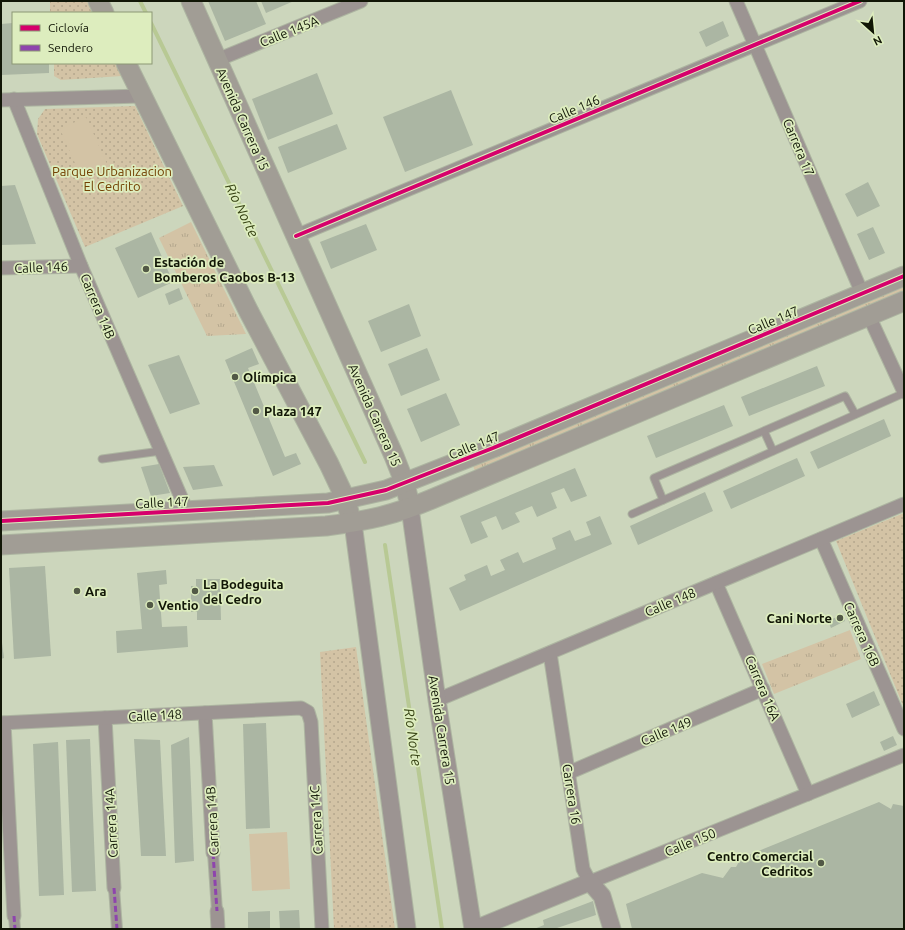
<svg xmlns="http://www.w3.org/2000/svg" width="905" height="930" font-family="Ubuntu,sans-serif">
	<defs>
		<pattern id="grass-tufts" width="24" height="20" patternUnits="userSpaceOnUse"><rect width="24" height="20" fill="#d3c3a5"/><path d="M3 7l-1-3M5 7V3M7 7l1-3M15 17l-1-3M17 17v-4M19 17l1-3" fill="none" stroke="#b4a78d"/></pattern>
		<pattern id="park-dots" width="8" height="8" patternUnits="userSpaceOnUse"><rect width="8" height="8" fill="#d3c3a5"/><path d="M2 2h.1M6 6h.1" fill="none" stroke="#b4a78d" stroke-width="1.8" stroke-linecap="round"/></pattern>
	</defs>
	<rect width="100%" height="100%" fill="#ccd6bc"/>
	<g fill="url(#grass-tufts)">
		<path d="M191,222L246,334L207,336L159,238Z"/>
		<path d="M904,281V294L476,474L472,463Z"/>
		<path d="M850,630L861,659L774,694L762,664Z"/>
	</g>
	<g fill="url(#park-dots)">
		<path d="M50,1H87L92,13H50Z"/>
		<path d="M54,63H116L122,76L61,80L54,76Z"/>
		<path d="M135,106L183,206L85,247L37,134L38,119L45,109Z"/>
		<path d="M904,513V708L836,541Z"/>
		<path d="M356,647L395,929H334L320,652Z"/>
	</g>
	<g fill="#d3c3a5">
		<path d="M86,117L108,166L81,177L60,129Z"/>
		<path d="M287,832L290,889L252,891L249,834Z"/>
	</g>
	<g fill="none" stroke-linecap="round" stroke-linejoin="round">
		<g stroke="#b8c994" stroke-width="4">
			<path d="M140,1L146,13"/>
			<path d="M151,23L365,462"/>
			<path d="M385,545L442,929"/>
		</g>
	</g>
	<g fill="#abb6a3">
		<path d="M208,1H256L266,24L225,41Z"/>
		<path d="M261,1H294L266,13Z"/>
		<path d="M723,21L729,36L706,47L699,32Z"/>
		<path d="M13,23V63H49V73L1,75V24Z"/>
		<path d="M317,73L333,114L268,140L252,99Z"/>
		<path d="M451,90L473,145L405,172L383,117Z"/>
		<path d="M337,124L347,149L288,173L278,147Z"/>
		<path d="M868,182L880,206L857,217L845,194Z"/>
		<path d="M15,185L36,244L1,245V186Z"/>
		<path d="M366,224L377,250L331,269L320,242Z"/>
		<path d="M873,227L885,253L869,260L857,234Z"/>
		<path d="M151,232L173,282L138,298L115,248Z"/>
		<path d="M179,288L183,299L169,305L165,294Z"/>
		<path d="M409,304L421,336L381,352L368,321Z"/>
		<path d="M252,348L259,364L248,368L285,457L296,453L301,464L273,476L225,360Z"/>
		<path d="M427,348L440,380L401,396L388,364Z"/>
		<path d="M179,355L200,404L170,414L148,365Z"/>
		<path d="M817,366L825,386L749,416L741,397Z"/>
		<path d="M446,393L460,425L421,442L407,409Z"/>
		<path d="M724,405L733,426L656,458L647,436Z"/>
		<path d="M884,419L891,436L818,469L810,452Z"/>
		<path d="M797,458L805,476L731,509L723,491Z"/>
		<path d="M159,464L170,493L151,496L141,467Z"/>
		<path d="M214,465L223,486L193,490L183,467Z"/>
		<path d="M575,468L587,496L571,502L564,488L551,493L557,508L537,517L532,506L515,513L520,522L502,530L496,516L481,522L488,537L471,544L460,516Z"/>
		<path d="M705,492L713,511L638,545L630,526Z"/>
		<path d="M600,516L612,544L460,611L449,588L466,580L464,575L487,565L491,576L505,570L500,560L518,552L523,563L556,549L552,538L570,530L575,541L591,535L586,522Z"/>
		<path d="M45,566L51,656L14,659L9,568Z"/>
		<path d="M166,570L167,584L159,585L162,627L187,626L188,647L117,653L116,631L142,629L137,573Z"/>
		<path d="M196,579H220L221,620H197V612H191V586H196Z"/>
		<path d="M843,614L845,621L831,628L828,621Z"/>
		<path d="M1,635L4,658L1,659Z"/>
		<path d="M874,691L880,705L852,718L846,704Z"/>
		<path d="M266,723L270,828L246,829L243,724Z"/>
		<path d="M893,736L897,745L884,751L880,742Z"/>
		<path d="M189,737L194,861L175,863L171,745Z"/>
		<path d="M90,739L96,891L72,892L66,740Z"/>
		<path d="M134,739L160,740L166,856H141Z"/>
		<path d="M58,742L64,895L39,896L33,744Z"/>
		<path d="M879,802L891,809L893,804L904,806V929H632L626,904L702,873L723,878L731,867H736L741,858Z"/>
		<path d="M593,901L596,915L554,929H534L544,925L543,920Z"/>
		<path d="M299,910L300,929H280L279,911Z"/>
		<path d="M270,911V929H248V912Z"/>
	</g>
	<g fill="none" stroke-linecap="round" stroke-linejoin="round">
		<defs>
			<g id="service">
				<path d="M764,431L773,451"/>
				<path d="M102,459L161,451"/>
				<path d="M663,500L654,478L845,396L855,414"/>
				<path d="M632,514L904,393"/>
			</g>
			<g id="pedestrian">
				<path d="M213,853L217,911"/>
				<path d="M114,888L117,929"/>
				<path d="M14,916L15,929"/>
			</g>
			<g id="minor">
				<path d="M736,1L862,293"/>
				<path d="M217,60L361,1"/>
				<path d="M14,99L81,266L187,511"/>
				<path d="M1,100L141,96"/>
				<path d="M296,236L860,1"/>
				<path d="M1,268L81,266"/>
				<path d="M869,316L904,392"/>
				<path d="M821,539L904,729"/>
				<path d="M716,583L808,794"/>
				<path d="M550,653L583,869L590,882L904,755"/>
				<path d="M437,700L904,504"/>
				<path d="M205,713L213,853"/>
				<path d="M105,718L114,888"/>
				<path d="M1,723L301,708L308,712L311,722L322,929"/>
				<path d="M4,723L14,916"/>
				<path d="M568,773L763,689"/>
				<path d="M217,911L218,929"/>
			</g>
			<g id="tertiary">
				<path d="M410,508L437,700L473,929"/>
				<path d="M353,523L407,929"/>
				<path d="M475,929L590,882L602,896L612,929"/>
			</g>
			<g id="secondary">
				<path d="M98,1L104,13"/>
				<path d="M191,1L394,456L405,484L408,497"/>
				<path d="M126,63L249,312L329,464L346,500L349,512"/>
				<path d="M1,521L328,503L386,490L493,448L904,276"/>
				<path d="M1,545L326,526C367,521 394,515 432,499L904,301"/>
			</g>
		</defs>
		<use href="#service" stroke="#adb5a1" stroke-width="9"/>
		<use href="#pedestrian" stroke="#adb5a1" stroke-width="12"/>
		<use href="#minor" stroke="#adb5a1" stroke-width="15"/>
		<use href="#tertiary" stroke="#adb5a1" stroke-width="19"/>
		<use href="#secondary" stroke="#adb5a1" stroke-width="21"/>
		<use href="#service" stroke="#9c9492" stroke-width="7"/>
		<use href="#pedestrian" stroke="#9c9492" stroke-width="10"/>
		<use href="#minor" stroke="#9c9492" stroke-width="13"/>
		<use href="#tertiary" stroke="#9c9492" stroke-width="17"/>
		<use href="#secondary" stroke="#a19d95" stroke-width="19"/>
		<g stroke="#8e44ad" stroke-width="3" stroke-dasharray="6 3" stroke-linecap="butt">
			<path d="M213,853L217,911"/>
			<path d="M114,888L117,929"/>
			<path d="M14,916L15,929"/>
		</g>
		<defs>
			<g id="cycleway">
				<path d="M296,236L860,1"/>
				<path d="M1,521L328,503L386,490L493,448L904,276"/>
			</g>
		</defs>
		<use href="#cycleway" stroke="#ddedbe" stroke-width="6"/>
		<use href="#cycleway" stroke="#d6006c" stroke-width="4"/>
	</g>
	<g fill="#525946" stroke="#ddedbe" stroke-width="1.5">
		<circle cx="146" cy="269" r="4"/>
		<circle cx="235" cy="377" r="4"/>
		<circle cx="256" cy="411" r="4"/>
		<circle cx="77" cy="591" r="4"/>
		<circle cx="195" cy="591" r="4"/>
		<circle cx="150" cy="605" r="4"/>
		<circle cx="840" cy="618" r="4"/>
		<circle cx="821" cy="863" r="4"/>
	</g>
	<g text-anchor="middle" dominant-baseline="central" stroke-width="3.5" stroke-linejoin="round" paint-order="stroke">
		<g font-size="13" fill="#111606" stroke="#ddedbe">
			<text transform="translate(289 31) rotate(-22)">Calle 145A</text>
			<text transform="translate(574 109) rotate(-23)">Calle 146</text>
			<text transform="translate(243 119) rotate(66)">Avenida Carrera 15</text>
			<text transform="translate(799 147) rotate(67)">Carrera 17</text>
			<text transform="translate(41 267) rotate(-2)">Calle 146</text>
			<text transform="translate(98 306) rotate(67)">Carrera 14B</text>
			<text transform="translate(773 320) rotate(-23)">Calle 147</text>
			<text transform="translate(375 415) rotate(66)">Avenida Carrera 15</text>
			<text transform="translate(474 445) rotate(-22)">Calle 147</text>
			<text transform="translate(162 502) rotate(-3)">Calle 147</text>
			<text transform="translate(670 602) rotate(-23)">Calle 148</text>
			<text transform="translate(862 634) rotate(66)">Carrera 16B</text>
			<text transform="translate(763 688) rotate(67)">Carrera 16A</text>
			<text transform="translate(155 715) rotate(-3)">Calle 148</text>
			<text transform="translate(442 730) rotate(81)">Avenida Carrera 15</text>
			<text transform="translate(666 731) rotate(-23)">Calle 149</text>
			<text transform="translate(572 794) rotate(81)">Carrera 16</text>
			<text transform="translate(316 820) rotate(-93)">Carrera 14C</text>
			<text transform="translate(212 821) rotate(-93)">Carrera 14B</text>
			<text transform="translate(111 823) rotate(-93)">Carrera 14A</text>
			<text transform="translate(690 842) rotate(-22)">Calle 150</text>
		</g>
		<g font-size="13" fill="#734103" stroke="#ddedbe">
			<text x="112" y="171">Parque Urbanizacion<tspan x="112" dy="15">El Cedrito</tspan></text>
		</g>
		<g font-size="13" font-weight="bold" fill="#111606" stroke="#ddedbe" text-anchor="start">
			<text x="154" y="262">Estación de<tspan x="154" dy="15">Bomberos Caobos B-13</tspan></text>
			<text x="243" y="377">Olímpica</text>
			<text x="264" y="411">Plaza 147</text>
			<text x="203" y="584">La Bodeguita<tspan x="203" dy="15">del Cedro</tspan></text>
			<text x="85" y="591">Ara</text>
			<text x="158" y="605">Ventio</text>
			<text x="832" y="618" text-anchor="end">Cani Norte</text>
			<text x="813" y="856" text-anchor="end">Centro Comercial<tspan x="813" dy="15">Cedritos</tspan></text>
		</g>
		<g font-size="14" font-style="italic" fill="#364213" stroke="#ddedbe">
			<text transform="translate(242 210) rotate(64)">Río Norte</text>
			<text transform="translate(413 737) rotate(82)">Río Norte</text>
		</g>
	</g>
	<rect width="905" height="930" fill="none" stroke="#111606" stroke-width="4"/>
	<rect x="12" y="12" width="140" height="52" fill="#ddedbe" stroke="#8b9774"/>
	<rect x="20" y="25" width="20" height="6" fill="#d6006c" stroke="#8b9774"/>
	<text x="48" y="32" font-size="12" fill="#111606">Ciclovía</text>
	<rect x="20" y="45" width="20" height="6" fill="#8e44ad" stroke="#8b9774"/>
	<text x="48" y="52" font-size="12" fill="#111606">Sendero</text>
	<g transform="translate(873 32) rotate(153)" stroke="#ddedbe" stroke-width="3" paint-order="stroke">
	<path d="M0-3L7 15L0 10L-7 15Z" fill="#111606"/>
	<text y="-6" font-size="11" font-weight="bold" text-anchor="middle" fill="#111606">N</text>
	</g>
</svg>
